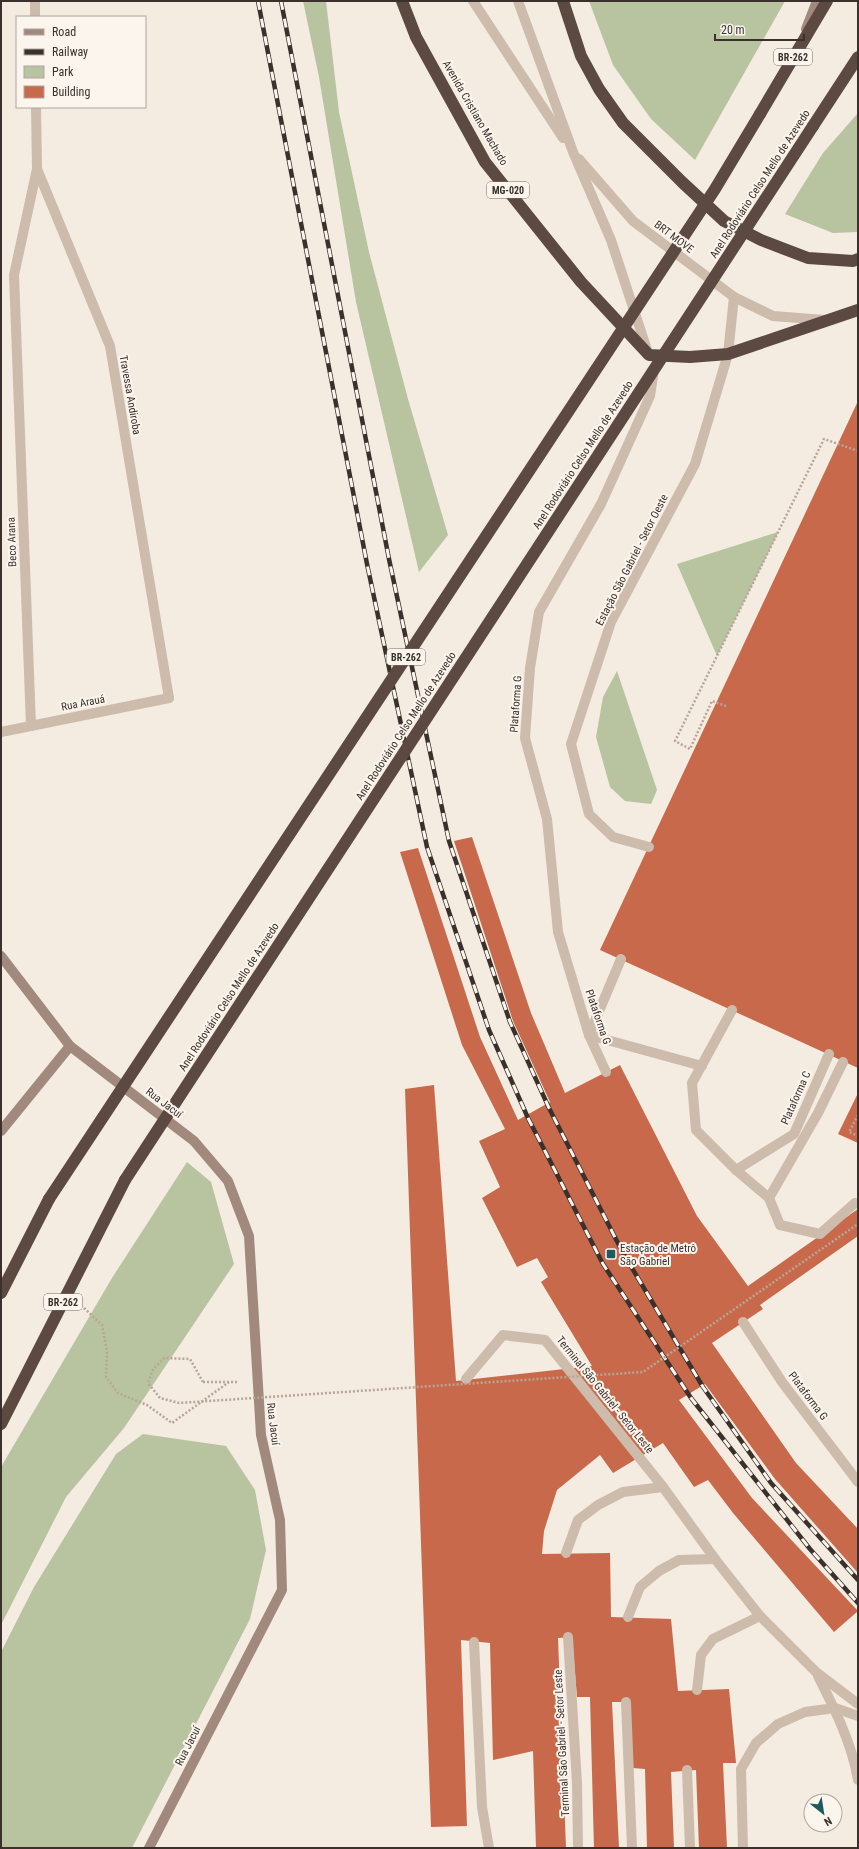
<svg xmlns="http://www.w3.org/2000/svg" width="859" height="1849" font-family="'Roboto Condensed',sans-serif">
	<rect width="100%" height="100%" fill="#f4ebe1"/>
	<g fill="#b8c4a0">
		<path d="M303,1H326L339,112L369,252L408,399L448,535L419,572L356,302L319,77Z"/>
		<path d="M589,1H785L695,160L651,119L613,65Z"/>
		<path d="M858,113V232L833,233L785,214L823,153Z"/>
		<path d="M778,532V533L717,656L677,564Z"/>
		<path d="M617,671L657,790L651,804L625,801L610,787L596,737L603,697Z"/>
		<path d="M187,1162L211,1182L234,1264L124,1428L66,1497L1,1625V1467L112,1278Z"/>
		<path d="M143,1434L226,1446L255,1490L266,1550L250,1619L132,1848H1V1652L34,1587L116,1454Z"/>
	</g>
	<g fill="#c8694b">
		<path d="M858,401V1068L600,950Z"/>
		<path d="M472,837L531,1013L565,1093L620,1065L697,1216L748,1286L858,1209V1236L760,1305L763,1309L712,1343L796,1463L858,1529V1573L775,1479L705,1384L679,1400L752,1498L858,1611L834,1632L733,1513L708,1480L694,1487L663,1443L613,1473L600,1455L557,1490L544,1531L542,1554L610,1553L611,1617L671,1619L678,1691L729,1689L736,1763H723L727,1848H699L696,1770L671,1772L674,1848H647L645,1769L633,1768L629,1702H612L619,1848H594L590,1697H577L572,1637L558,1638L566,1848H536L533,1751L493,1760L490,1643L461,1640L467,1826L431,1827L405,1089L434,1085L456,1381L592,1366L541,1282L548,1277L537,1258L517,1267L482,1198L500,1187L479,1141L505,1129L462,1045L400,852L418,848L480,1037L518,1120L550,1102L513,1021L454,841Z"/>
		<path d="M858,1093V1143L838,1134Z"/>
	</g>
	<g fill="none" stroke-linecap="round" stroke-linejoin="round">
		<g stroke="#b9a596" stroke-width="2.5" stroke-dasharray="2 2" stroke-linecap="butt">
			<path d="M726,706L712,701L690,749L675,741L824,439L858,451"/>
			<path d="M858,1115L849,1132L858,1136"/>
			<path d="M84,1308L102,1325L107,1352L106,1377L118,1393L147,1405L172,1423L229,1382"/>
			<path d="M203,1382H237"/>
		</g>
		<g stroke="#cdbbac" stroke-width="10">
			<path d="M35,1V17"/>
			<path d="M473,1L563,138"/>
			<path d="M518,1L573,152L611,240L648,353"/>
			<path d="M36,107L37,169L110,346L169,698"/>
			<path d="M579,159L633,221L734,297L773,316L825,320"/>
			<path d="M31,726L14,275L37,169"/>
			<path d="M649,847L613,837L589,814L571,744L611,622L695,464L728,354L734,297"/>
			<path d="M732,1010L692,1083L696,1130L736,1170L769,1198L780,1225L820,1234L855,1203"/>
			<path d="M589,1035L702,1066"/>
			<path d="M589,1035L621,959"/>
			<path d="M606,1072L589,1035L558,932L547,819L525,738L530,668L539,612L601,504L650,396L654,370"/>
			<path d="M736,1170L794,1134L829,1054"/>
			<path d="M769,1198L818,1113L843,1062"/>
			<path d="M743,1322L782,1382L858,1482"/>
			<path d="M466,1379L503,1335L545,1340L663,1487L715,1559L760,1616L816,1672L858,1704"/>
			<path d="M566,1553L578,1520L598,1505L623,1492L663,1487"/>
			<path d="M628,1617L640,1587L659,1571L679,1560L715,1559"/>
			<path d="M568,1637L577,1783L578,1848"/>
			<path d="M474,1642L482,1807L489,1848"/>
			<path d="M818,1676C834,1708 852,1743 858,1780"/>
			<path d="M697,1690L701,1655L713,1639L760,1616"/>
			<path d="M626,1702L632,1848"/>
			<path d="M687,1770L690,1848"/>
			<path d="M743,1848L741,1769L756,1743L778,1724L805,1712L835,1708L858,1716"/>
		</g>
		<path stroke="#cdbbac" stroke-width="10" d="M1,732L169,698"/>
		<g stroke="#a18a7d" stroke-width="10">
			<path d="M806,29L817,1"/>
			<path d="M1,956L70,1046L194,1141L228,1181L249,1236L261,1435L280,1520L282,1590L149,1848"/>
			<path d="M1,1131L70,1046"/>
		</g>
		<g stroke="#5c4a42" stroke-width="12">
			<path d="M402,1L416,37L485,162L581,282L649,355L690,357L728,354L858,310"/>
			<path d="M563,1L581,56L599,89L623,123L682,182L724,221L761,240L808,258L853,261L858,259"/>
			<path d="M760,114L827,1"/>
			<path d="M813,126L858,57"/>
			<path d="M1,1293L49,1199"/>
			<path d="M1,1424L125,1180"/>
		</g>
		<defs>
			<g id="rail">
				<path d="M258,1L367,564L427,847L489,1030L528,1118L603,1264L691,1398L810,1549L858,1603"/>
				<path d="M281,1L389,559L449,841L510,1022L549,1108L623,1253L703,1387L771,1483L858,1580"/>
			</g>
		</defs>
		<use href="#rail" stroke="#3b302b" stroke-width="4.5"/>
		<use href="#rail" stroke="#fbf5ee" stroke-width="3" stroke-dasharray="9" stroke-linecap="butt"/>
		<path stroke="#b9a596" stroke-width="2.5" stroke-dasharray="2 2" stroke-linecap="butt" d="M203,1382L190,1359L164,1358L153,1369L148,1383L160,1398L179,1403L643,1372L858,1224"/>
		<g stroke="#5c4a42" stroke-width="12">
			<path d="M125,1180L813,126"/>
			<path d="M49,1199L715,189L760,114"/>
		</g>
	</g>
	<rect fill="#1f5a5e" stroke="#fbf5ee" stroke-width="1.5" x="606" y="1249" width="10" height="10" rx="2"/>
	<g text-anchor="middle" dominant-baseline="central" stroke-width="4" stroke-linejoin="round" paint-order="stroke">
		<g fill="#fbf5ee" stroke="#756b66" stroke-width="1">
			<rect x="774" y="49" width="38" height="16" rx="3"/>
			<rect x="487" y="182" width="42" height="16" rx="3"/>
			<rect x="387" y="649" width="38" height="16" rx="3"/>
			<rect x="44" y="1294" width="38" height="16" rx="3"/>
		</g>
		<g font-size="10" font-weight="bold" fill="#3b302b">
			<text x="793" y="57">BR-262</text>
			<text x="508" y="190">MG-020</text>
			<text x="406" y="657">BR-262</text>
			<text x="63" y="1302">BR-262</text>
		</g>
		<g font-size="11" fill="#3b302b" stroke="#fbf5ee">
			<text transform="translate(475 113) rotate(60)">Avenida Cristiano Machado</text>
			<text transform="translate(760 184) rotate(-57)">Anel Rodoviário Celso Mello de Azevedo</text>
			<text transform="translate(674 237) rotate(37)">BRT MOVE</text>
			<text transform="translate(130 395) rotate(80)">Travessa Andiroba</text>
			<text transform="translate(583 455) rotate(-57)">Anel Rodoviário Celso Mello de Azevedo</text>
			<text transform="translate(12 542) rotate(-92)">Beco Arana</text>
			<text transform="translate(632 560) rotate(-63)">Estação São Gabriel - Setor Oeste</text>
			<text transform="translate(83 703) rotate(-11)">Rua Arauá</text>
			<text transform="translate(516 704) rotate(-86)">Plataforma G</text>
			<text transform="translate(406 726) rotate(-57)">Anel Rodoviário Celso Mello de Azevedo</text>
			<text transform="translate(229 997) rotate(-57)">Anel Rodoviário Celso Mello de Azevedo</text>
			<text transform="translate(598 1017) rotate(71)">Plataforma G</text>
			<text transform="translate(796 1098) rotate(-66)">Plataforma C</text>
			<text transform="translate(164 1103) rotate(37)">Rua Jacuí</text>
			<text transform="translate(605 1395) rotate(51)">Terminal São Gabriel - Setor Leste</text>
			<text transform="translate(808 1396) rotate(53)">Plataforma G</text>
			<text transform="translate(273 1424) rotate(83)">Rua Jacuí</text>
			<text transform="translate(562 1743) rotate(-93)">Terminal São Gabriel - Setor Leste</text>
			<text transform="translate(188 1746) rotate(-63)">Rua Jacuí</text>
		</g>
		<g font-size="11" fill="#3b302b" stroke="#fbf5ee" text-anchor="start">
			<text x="620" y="1248">Estação de Metrô<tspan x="620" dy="13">São Gabriel</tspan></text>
		</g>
	</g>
	<rect width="859" height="1849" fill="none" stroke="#3b302b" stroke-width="4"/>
	<rect x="16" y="16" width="130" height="92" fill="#fbf5ee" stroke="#aea6a0"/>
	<rect x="24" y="29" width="20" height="6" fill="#a18a7d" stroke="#aea6a0"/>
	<text x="52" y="36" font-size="12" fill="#3b302b">Road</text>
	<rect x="24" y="49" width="20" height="6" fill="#3b302b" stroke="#aea6a0"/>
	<text x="52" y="56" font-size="12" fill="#3b302b">Railway</text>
	<rect x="24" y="66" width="20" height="12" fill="#b8c4a0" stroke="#aea6a0"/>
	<text x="52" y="76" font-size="12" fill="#3b302b">Park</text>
	<rect x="24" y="86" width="20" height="12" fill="#c8694b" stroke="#aea6a0"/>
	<text x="52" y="96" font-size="12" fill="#3b302b">Building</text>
	<g transform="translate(823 1813) rotate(150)"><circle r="19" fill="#fbf5ee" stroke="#aea6a0"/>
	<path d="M0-3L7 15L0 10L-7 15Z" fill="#1f5a5e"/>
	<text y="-6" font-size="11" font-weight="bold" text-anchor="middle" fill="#3b302b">N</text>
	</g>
	<path d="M715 34v6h89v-6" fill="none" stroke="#3b302b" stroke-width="2"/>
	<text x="721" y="34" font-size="12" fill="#3b302b" stroke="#fbf5ee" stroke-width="3" paint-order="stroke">20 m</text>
</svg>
